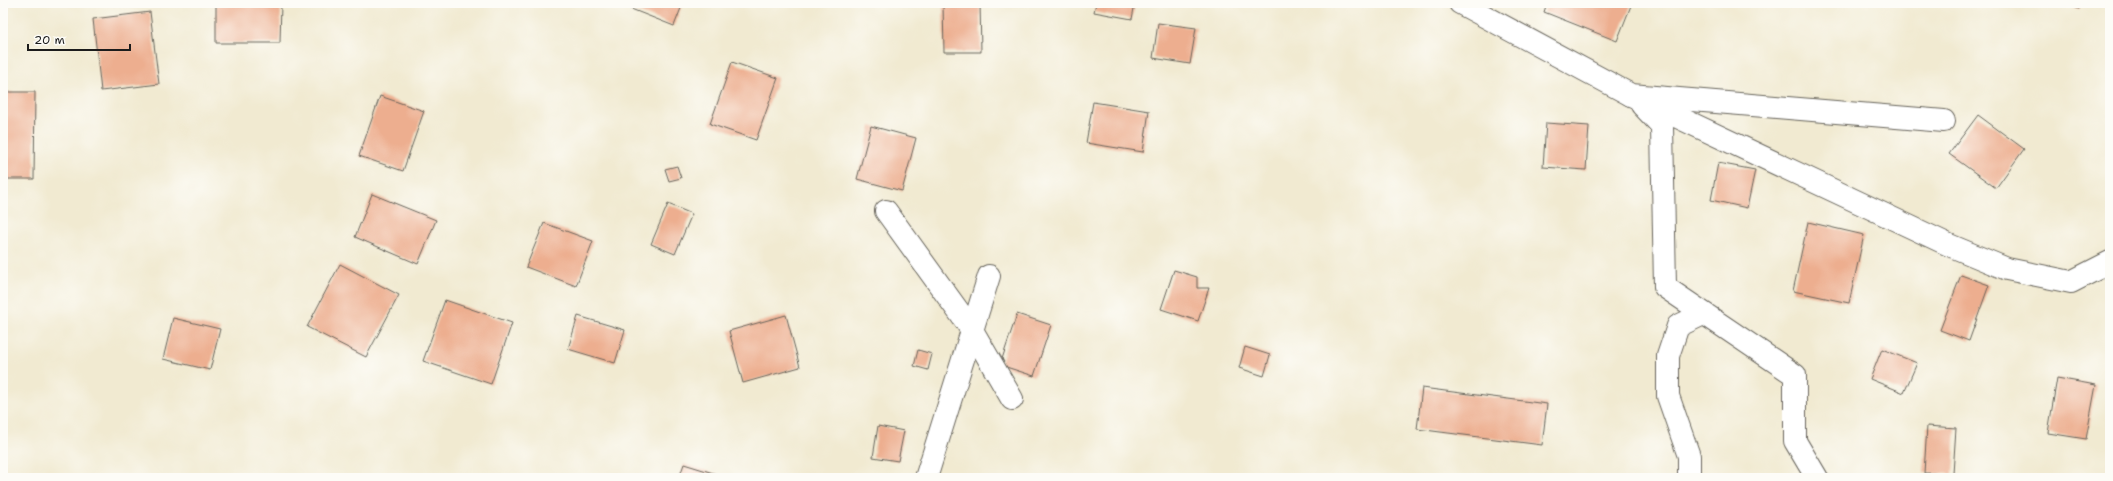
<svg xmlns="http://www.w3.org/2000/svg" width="2113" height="481" font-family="'Shantell Sans',sans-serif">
	<rect width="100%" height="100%" fill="#fdfcf7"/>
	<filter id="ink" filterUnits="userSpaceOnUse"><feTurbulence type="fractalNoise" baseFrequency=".025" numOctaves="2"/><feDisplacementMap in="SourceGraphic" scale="8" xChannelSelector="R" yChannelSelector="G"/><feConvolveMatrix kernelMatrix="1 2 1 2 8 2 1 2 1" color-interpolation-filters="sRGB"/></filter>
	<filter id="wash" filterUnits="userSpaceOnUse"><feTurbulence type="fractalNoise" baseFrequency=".012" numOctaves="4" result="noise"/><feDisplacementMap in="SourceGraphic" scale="16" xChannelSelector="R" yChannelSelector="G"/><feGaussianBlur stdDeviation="0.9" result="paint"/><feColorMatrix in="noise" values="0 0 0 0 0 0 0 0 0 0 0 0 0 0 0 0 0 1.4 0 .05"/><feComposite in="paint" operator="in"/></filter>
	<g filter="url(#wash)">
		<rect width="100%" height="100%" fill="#f1ead1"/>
		<g id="blocks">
			<g fill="#edae8f">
				<path d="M216,3H281L280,43H216Z"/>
				<path d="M616,3H683L674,26Z"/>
				<path d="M980,3L981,52H944L943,4Z"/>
				<path d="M1096,3H1135L1132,19L1094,12Z"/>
				<path d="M1547,3H1632L1617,41L1544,12Z"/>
				<path d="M2064,3H2082L2079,9Z"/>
				<path d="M150,12L159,84L101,91L93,19Z"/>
				<path d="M1158,23L1196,28L1190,64L1153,58Z"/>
				<path d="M732,62L778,78L756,140L710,124Z"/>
				<path d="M3,92H35L34,179H3Z"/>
				<path d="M380,96L424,111L403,171L359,156Z"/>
				<path d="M1093,102L1149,111L1143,152L1086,143Z"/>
				<path d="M1978,115L2024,149L1996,188L1949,154Z"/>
				<path d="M1546,123L1589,126L1586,170L1543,167Z"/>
				<path d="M871,126L916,138L902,191L857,179Z"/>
				<path d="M1718,163L1755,170L1747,208L1711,200Z"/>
				<path d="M677,166L681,178L669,181L665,169Z"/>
				<path d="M372,194L436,220L418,264L355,237Z"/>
				<path d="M668,204L692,214L675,254L651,244Z"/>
				<path d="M1808,222L1864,235L1849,303L1793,291Z"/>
				<path d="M544,223L593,241L576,286L526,267Z"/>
				<path d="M340,264L399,295L366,357L307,327Z"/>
				<path d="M1174,270L1197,277V288H1209L1198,321L1161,309Z"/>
				<path d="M1961,275L1989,285L1969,341L1940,330Z"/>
				<path d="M445,300L512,323L491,384L423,361Z"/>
				<path d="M1017,314L1051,325L1034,376L1000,365Z"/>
				<path d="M786,315L800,367L743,383L729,331Z"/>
				<path d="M578,316L625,330L615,363L568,349Z"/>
				<path d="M173,318L220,329L210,370L163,359Z"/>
				<path d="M1245,347L1270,355L1264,376L1239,368Z"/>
				<path d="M1882,349L1917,363L1904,393L1870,379Z"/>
				<path d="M918,350L932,354L928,370L914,366Z"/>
				<path d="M2057,378L2096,385L2086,439L2048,433Z"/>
				<path d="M1422,388L1547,404L1542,445L1417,429Z"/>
				<path d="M878,426L904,431L898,461L873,457Z"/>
				<path d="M1927,426L1956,428L1953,474L1924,473Z"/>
				<path d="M684,464L726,477L725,478H679Z"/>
				<path d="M1167,474L1172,475V478H1165Z"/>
			</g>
		</g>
	</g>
	<g filter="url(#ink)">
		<use href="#blocks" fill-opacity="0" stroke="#67645b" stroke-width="1"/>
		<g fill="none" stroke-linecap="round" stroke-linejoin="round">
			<defs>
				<g id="minor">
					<path d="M1460,3L1631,95L1944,121"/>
					<path d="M1631,95L1949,245L2007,269L2071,282L2110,262"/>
					<path d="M1642,105L1662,126L1665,287L1795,375V441L1817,478"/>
					<path d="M886,211L972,330L1012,399"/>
					<path d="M926,478L989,276"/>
					<path d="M1689,478V456L1668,396V356L1678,326L1703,314"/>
				</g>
			</defs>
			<use href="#minor" stroke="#67645b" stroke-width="24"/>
			<use href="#minor" stroke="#fff" stroke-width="22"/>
		</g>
	</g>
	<rect width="2113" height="481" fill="none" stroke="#fdfcf7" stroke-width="16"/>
	<path d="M28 44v6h102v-6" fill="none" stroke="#1c1c1c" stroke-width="2"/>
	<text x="34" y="44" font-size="12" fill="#1c1c1c" stroke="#fdfcf7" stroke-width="3" paint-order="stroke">20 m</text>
</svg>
